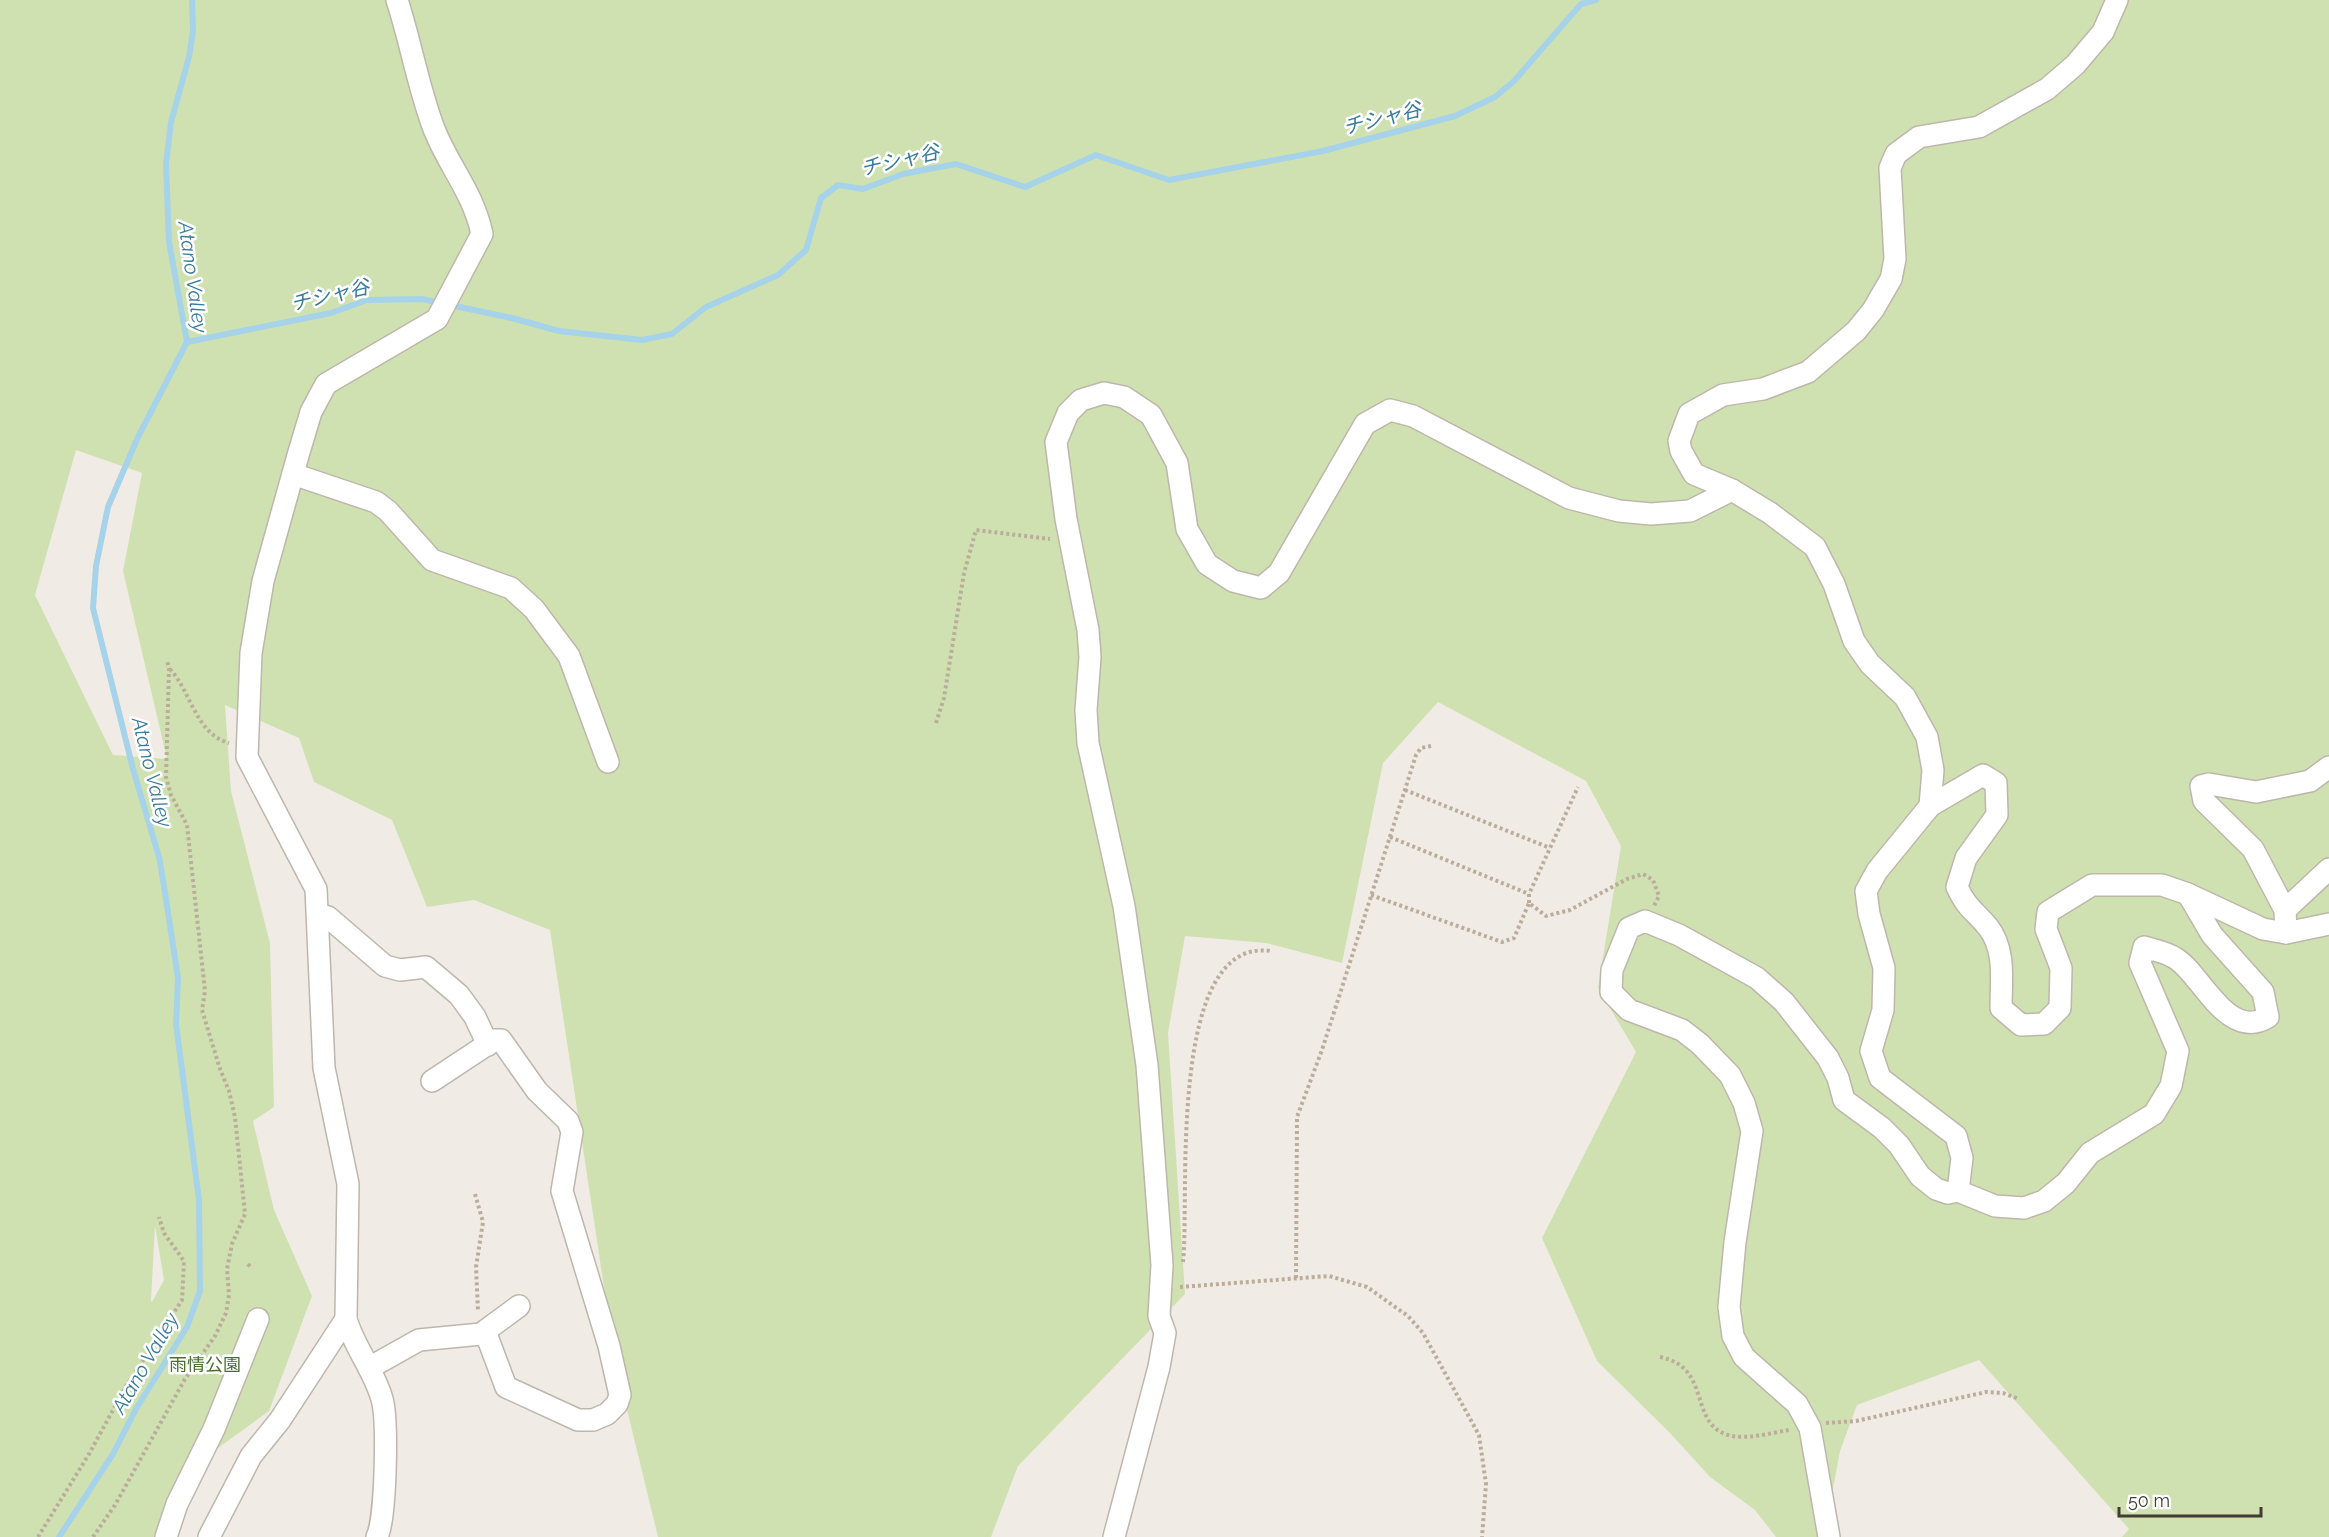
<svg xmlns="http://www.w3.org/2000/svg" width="2329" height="1537" font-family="Raleway,'Noto Sans JP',sans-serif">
	<rect width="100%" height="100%" fill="#f0ece5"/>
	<path fill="#d0e1b1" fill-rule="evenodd" d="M0,0H2329V1537H2122L2129,1529L1979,1360L1857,1405L1840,1451L1824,1537H1776L1755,1510L1710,1477L1670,1433L1597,1361L1542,1238L1636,1052L1598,988L1621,846L1586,781L1438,702L1383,763L1342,963L1266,943L1185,936L1168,1033L1185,1294L1018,1466L991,1537H658L615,1360L550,930L474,900L427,907L392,820L314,782L299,738L225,705L231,791L270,943L274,1107L253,1121L274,1210L312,1296L269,1411L178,1477L157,1537H0ZM76,450L142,473L123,571L167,759L113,755L35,595ZM155,1226L164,1280L152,1302L151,1301Z"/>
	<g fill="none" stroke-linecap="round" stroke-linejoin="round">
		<g stroke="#a6d3e9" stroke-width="6">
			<path d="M187,342L331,313L367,300L422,299L512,318L559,331L642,340L672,334L706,307L778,275L806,250L821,198L838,185L863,189L903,174L956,164L1025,187L1096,155L1169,180L1323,151L1455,116L1495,97L1514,81L1581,4L1596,0"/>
			<path d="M59,1537L113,1454L136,1409L187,1327L200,1291L199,1200L176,1024L178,978L164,886L159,857L133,769L93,608L96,566L108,507L138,437L187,342L169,242L166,164L171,122L189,57L193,31L192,0"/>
		</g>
		<defs>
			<g id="minor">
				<path d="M293,474L376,502L388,511L432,560L511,588L534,609L569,656L608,762"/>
				<path d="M1930,806L1933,770L1927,737L1905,697L1870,664L1854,641L1834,584L1815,547L1770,513L1732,490L1694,474L1681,451L1679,441L1689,414L1723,395L1763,389L1808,372L1856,331L1873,310L1891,279L1895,259L1890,168L1896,154L1919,137L1979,127L2047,89L2075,65L2103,32L2117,0"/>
				<path d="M2285,910L2329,869"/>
				<path d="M318,914L328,917L385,966L400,970L426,967L459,995L475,1017L488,1045"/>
				<path d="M2286,933L2285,910L2253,849L2204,801L2201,786L2209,784L2256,792L2310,781L2329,767"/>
				<path d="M432,1081L494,1040H501L537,1091L568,1121L572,1132L562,1191L609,1346L620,1395L617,1404L607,1414L593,1420H578L506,1387L485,1331"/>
				<path d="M1958,1191L1962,1158L1956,1136L1880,1078L1871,1051L1883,1010L1884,968L1869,914L1866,891L1877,871L1930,806L1983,775L1996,783L1997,815L1966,858L1957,887C1968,910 1974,910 1988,927C2006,950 2001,980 2001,1008L2021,1025L2044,1024L2060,1008L2061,968L2046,929L2048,912L2092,885H2162L2188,894L2263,929L2286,933L2329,924"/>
				<path d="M369,1368L419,1340L481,1334L519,1306"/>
				<path d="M166,1537L177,1504L214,1429L258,1319"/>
				<path d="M209,1537L251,1456L280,1420L346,1319"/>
				<path d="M377,1537C386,1518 388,1420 382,1399C374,1370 354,1347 346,1319L348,1184L324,1068L316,889L247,757L251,653L263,581L299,452L311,412L326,384L437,319L482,234C473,192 449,167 434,129C418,87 411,43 397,0"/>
				<path d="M1114,1537L1159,1367L1165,1333L1159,1316L1162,1265L1147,1065L1124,906L1088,743L1086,710L1090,657L1088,630L1066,519L1056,442L1068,413L1081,400L1104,393L1124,397L1151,415L1177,463L1187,529L1207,564L1233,581L1261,588L1279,573L1365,424L1390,410L1413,416L1569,498L1619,511L1651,514L1690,511L1732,490"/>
				<path d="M1829,1537L1810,1428L1797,1404L1744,1357L1733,1336L1729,1307L1735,1242L1752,1131L1744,1103L1730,1075L1700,1044L1682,1030L1629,1010L1611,992L1612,970L1629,928L1645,921L1679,935L1757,978L1784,1002L1828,1058L1838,1078L1844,1100L1882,1128L1899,1145L1920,1176L1936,1189L1948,1193L1958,1191L1995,1206L2024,1208L2044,1201L2066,1183L2090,1153L2154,1114L2171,1086L2178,1051L2140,963L2144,947C2154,950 2166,952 2175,958C2201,973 2227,1042 2268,1017L2263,992L2212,935L2188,894"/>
			</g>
		</defs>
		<use href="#minor" stroke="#beb6ab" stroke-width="24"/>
		<g stroke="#bbad9b" stroke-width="4" stroke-dasharray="3 3" stroke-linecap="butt">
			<path d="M170,669C191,692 196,734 229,743"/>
			<path d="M936,723L944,698L964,573L976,530L1050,539"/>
			<path d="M1405,790L1550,848"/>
			<path d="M1390,837L1529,894"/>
			<path d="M1371,895L1502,942L1514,938L1529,903L1546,916L1570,910L1627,879L1643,874L1653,880L1659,896L1654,906"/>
			<path d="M1529,903V894L1578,787"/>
			<path d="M475,1194L483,1222L476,1267L478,1312"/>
			<path d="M1183,1262C1190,1200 1166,936 1271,951"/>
			<path d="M248,1264L251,1268"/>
			<path d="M1296,1278L1297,1117L1322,1050L1416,755L1421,748L1431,746"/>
			<path d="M1180,1287L1329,1276L1367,1287L1408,1316L1423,1333L1479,1435L1486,1484L1482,1537"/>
			<path d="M1660,1357C1711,1367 1689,1420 1725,1434C1743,1441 1770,1433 1789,1430"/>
			<path d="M1826,1423L1856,1421L1986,1392L2003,1393L2019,1399"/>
			<path d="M38,1537L89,1454L125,1388L182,1300L184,1261L164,1233L159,1217"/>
			<path d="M93,1537L115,1505L185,1379L215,1336L226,1313L229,1295L227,1269L232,1244L245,1214L235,1117L229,1091L220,1069L202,1010L205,991L187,825L171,795L166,777L169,669L167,660"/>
		</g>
		<use href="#minor" stroke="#fff" stroke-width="21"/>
	</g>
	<g text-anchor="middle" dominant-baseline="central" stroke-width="5" stroke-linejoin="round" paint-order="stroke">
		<g font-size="18" fill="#4c6e2e" stroke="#fff">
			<text x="205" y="1364">雨情公園</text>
		</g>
		<g font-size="20" font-style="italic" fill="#377a9c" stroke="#fff">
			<text transform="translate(1382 118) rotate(-14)">チシャ谷</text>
			<text transform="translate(900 160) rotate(-13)">チシャ谷</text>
			<text transform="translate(193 277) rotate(82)">Atano Valley</text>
			<text transform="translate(330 295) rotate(-13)">チシャ谷</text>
			<text transform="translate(152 772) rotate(76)">Atano Valley</text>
			<text transform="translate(145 1363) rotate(-60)">Atano Valley</text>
		</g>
	</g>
	<path d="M2119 1507v9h142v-9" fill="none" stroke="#423c35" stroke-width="3"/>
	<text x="2128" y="1507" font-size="18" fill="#423c35" stroke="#ffffff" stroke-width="4.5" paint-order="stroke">50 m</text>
</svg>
